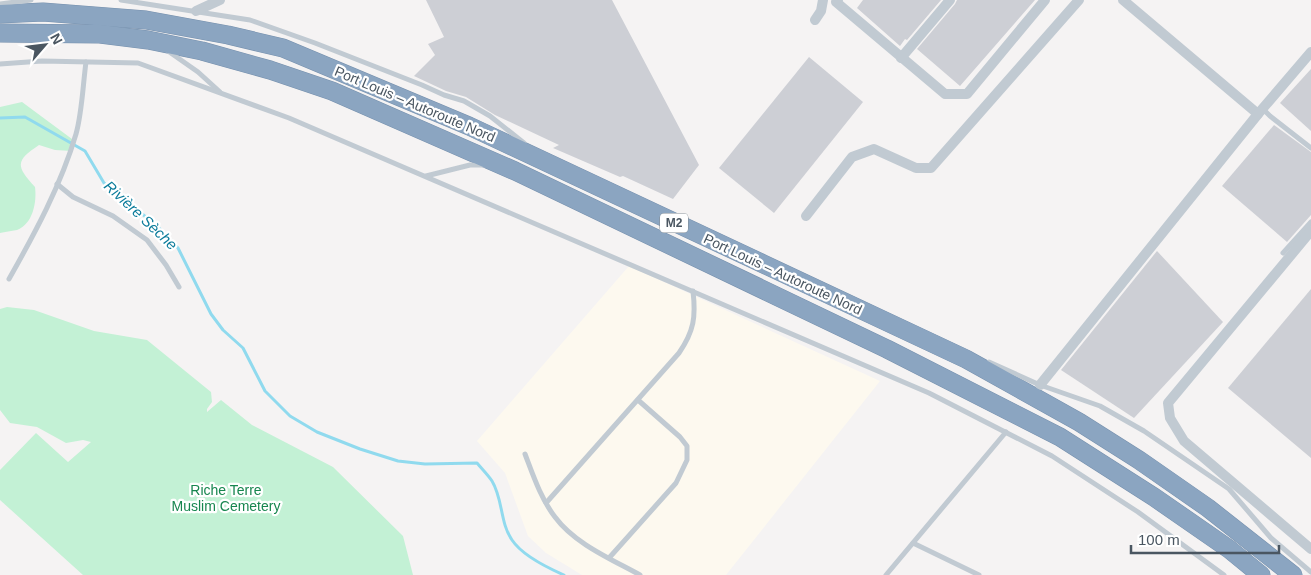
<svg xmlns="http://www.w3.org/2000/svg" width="1311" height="575" font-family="Arial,sans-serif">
	<rect width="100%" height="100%" fill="#f5f3f3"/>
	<path fill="#fdf9ef" d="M629,266L880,381L726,575H582L546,553L528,536L505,473L477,441Z"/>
	<g fill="#c3f1d5">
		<path d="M22,102L76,142L72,151L55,150L39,145C15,161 16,166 35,187C37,202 33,224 17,230C11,231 5,232 0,233V107Z"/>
		<path d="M7,307L34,310L94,331L147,340L211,392L212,402L207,409V412L221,400L252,425L333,467L403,536L413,575H83L0,500V470L36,433L68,462L91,442L83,440L66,443L37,427L10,423L0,410V309Z"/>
	</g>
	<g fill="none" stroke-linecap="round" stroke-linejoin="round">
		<path stroke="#90daee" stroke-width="3" d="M0,118L25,117L85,151L104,183L157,226L178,248L211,314L223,330L243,348L265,391L290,416L317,432L360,449L398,461L425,464L477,463C482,469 488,475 492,481C503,499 500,523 512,540C522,555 548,568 564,575"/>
	</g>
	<g fill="#cdcfd5">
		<path d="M426,0H612L699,165L673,199L623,176L620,177L553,148L559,145L495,115L466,97L446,91L414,76L435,55L428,44L444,37Z"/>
		<path d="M863,0H941L907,40L905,39L900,46L857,8Z"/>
		<path d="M957,0H1035L960,86L917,49L955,4Z"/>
		<path d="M809,57L863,102L774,213L719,168Z"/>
		<path d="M1311,69V131L1280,103Z"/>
		<path d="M1274,125L1311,152V215L1287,242L1222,186Z"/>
		<path d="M1157,251L1223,322L1134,418L1061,370Z"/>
		<path d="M1311,289V458L1228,388Z"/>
	</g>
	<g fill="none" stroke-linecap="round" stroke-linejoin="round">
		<defs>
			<g id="highway">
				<path d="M0,14L43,12L146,20L228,35L283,48L469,126L966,359L1079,422L1139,460L1208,508L1293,575"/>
				<path d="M0,33L100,34L148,40L202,51L270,70L332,91L515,171L887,349L1060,437L1154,497L1229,549L1261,575"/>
			</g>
		</defs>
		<use href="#highway" stroke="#7690ad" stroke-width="19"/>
		<g stroke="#c1cad2" stroke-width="5">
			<path d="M121,0L250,20L315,43L422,85L444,95L464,101L490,116L524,143"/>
			<path d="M0,4L31,0"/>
			<path d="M168,51L198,72L220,92"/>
			<path d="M0,64L42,61L138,63L289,118L929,393L1052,456L1138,512L1224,575"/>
			<path d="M1263,109L1270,116L1311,148"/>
			<path d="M426,176L470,165H486"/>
			<path d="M57,184L73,197L113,216L147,240L166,265L179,287"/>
			<path d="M1283,253L1311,222"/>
			<path d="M9,279C35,233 61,185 76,134C82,113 83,84 86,62"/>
			<path d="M989,362L1040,385L1100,406L1144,431L1229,489L1271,538L1311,572"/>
			<path d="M525,454C533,475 541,499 555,517C575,544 611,559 640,575"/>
			<path d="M546,503L679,353C694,331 696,317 693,291"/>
			<path d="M913,543L979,575"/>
			<path d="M609,558L676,483L687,460V446L680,437L638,400"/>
			<path d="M886,575L1006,432"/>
		</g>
		<g stroke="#c1cad2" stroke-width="10">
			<path d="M838,0L836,2L945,94H967L1045,0"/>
			<path d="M1123,0L1258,114"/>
			<path d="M196,11L220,0"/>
			<path d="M815,20L821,11L823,0"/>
			<path d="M901,58L950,0"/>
			<path d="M806,216L852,157L874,149L916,168H931L1079,0"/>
			<path d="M1311,231L1168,403L1170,418L1184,441L1311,549"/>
			<path d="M1040,385L1258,114L1311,52"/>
		</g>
		<use href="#highway" stroke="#8ba5c1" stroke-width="18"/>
	</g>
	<g text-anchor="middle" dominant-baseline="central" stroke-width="4.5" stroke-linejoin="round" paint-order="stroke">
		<rect fill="#fff" stroke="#808990" stroke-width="1" x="660" y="213.5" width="28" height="19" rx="4"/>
		<g font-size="12" font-weight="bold" fill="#4a5661">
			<text x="674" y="223">M2</text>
		</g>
		<g font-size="14" fill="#4a5661" stroke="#fff">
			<text transform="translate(415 104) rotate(23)">Port Louis – Autoroute Nord</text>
			<text transform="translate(783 274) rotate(25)">Port Louis – Autoroute Nord</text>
		</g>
		<g font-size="14" fill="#17864f" stroke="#fff">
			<text x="226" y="490">Riche Terre<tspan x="226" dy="16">Muslim Cemetery</tspan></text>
		</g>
		<g font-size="15" font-style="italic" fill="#0c7c9b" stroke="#fff">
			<text transform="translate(141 215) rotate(43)">Rivière Sèche</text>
		</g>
	</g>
	<g transform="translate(45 45) rotate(62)" stroke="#ffffff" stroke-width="4" paint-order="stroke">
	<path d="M0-4L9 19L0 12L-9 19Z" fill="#4a5661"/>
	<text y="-8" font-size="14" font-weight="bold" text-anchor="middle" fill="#4a5661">N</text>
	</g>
	<path d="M1131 545v8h148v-8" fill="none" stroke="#4a5661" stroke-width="2.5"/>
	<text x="1138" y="545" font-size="15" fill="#4a5661" stroke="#ffffff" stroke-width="4" paint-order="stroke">100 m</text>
</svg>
